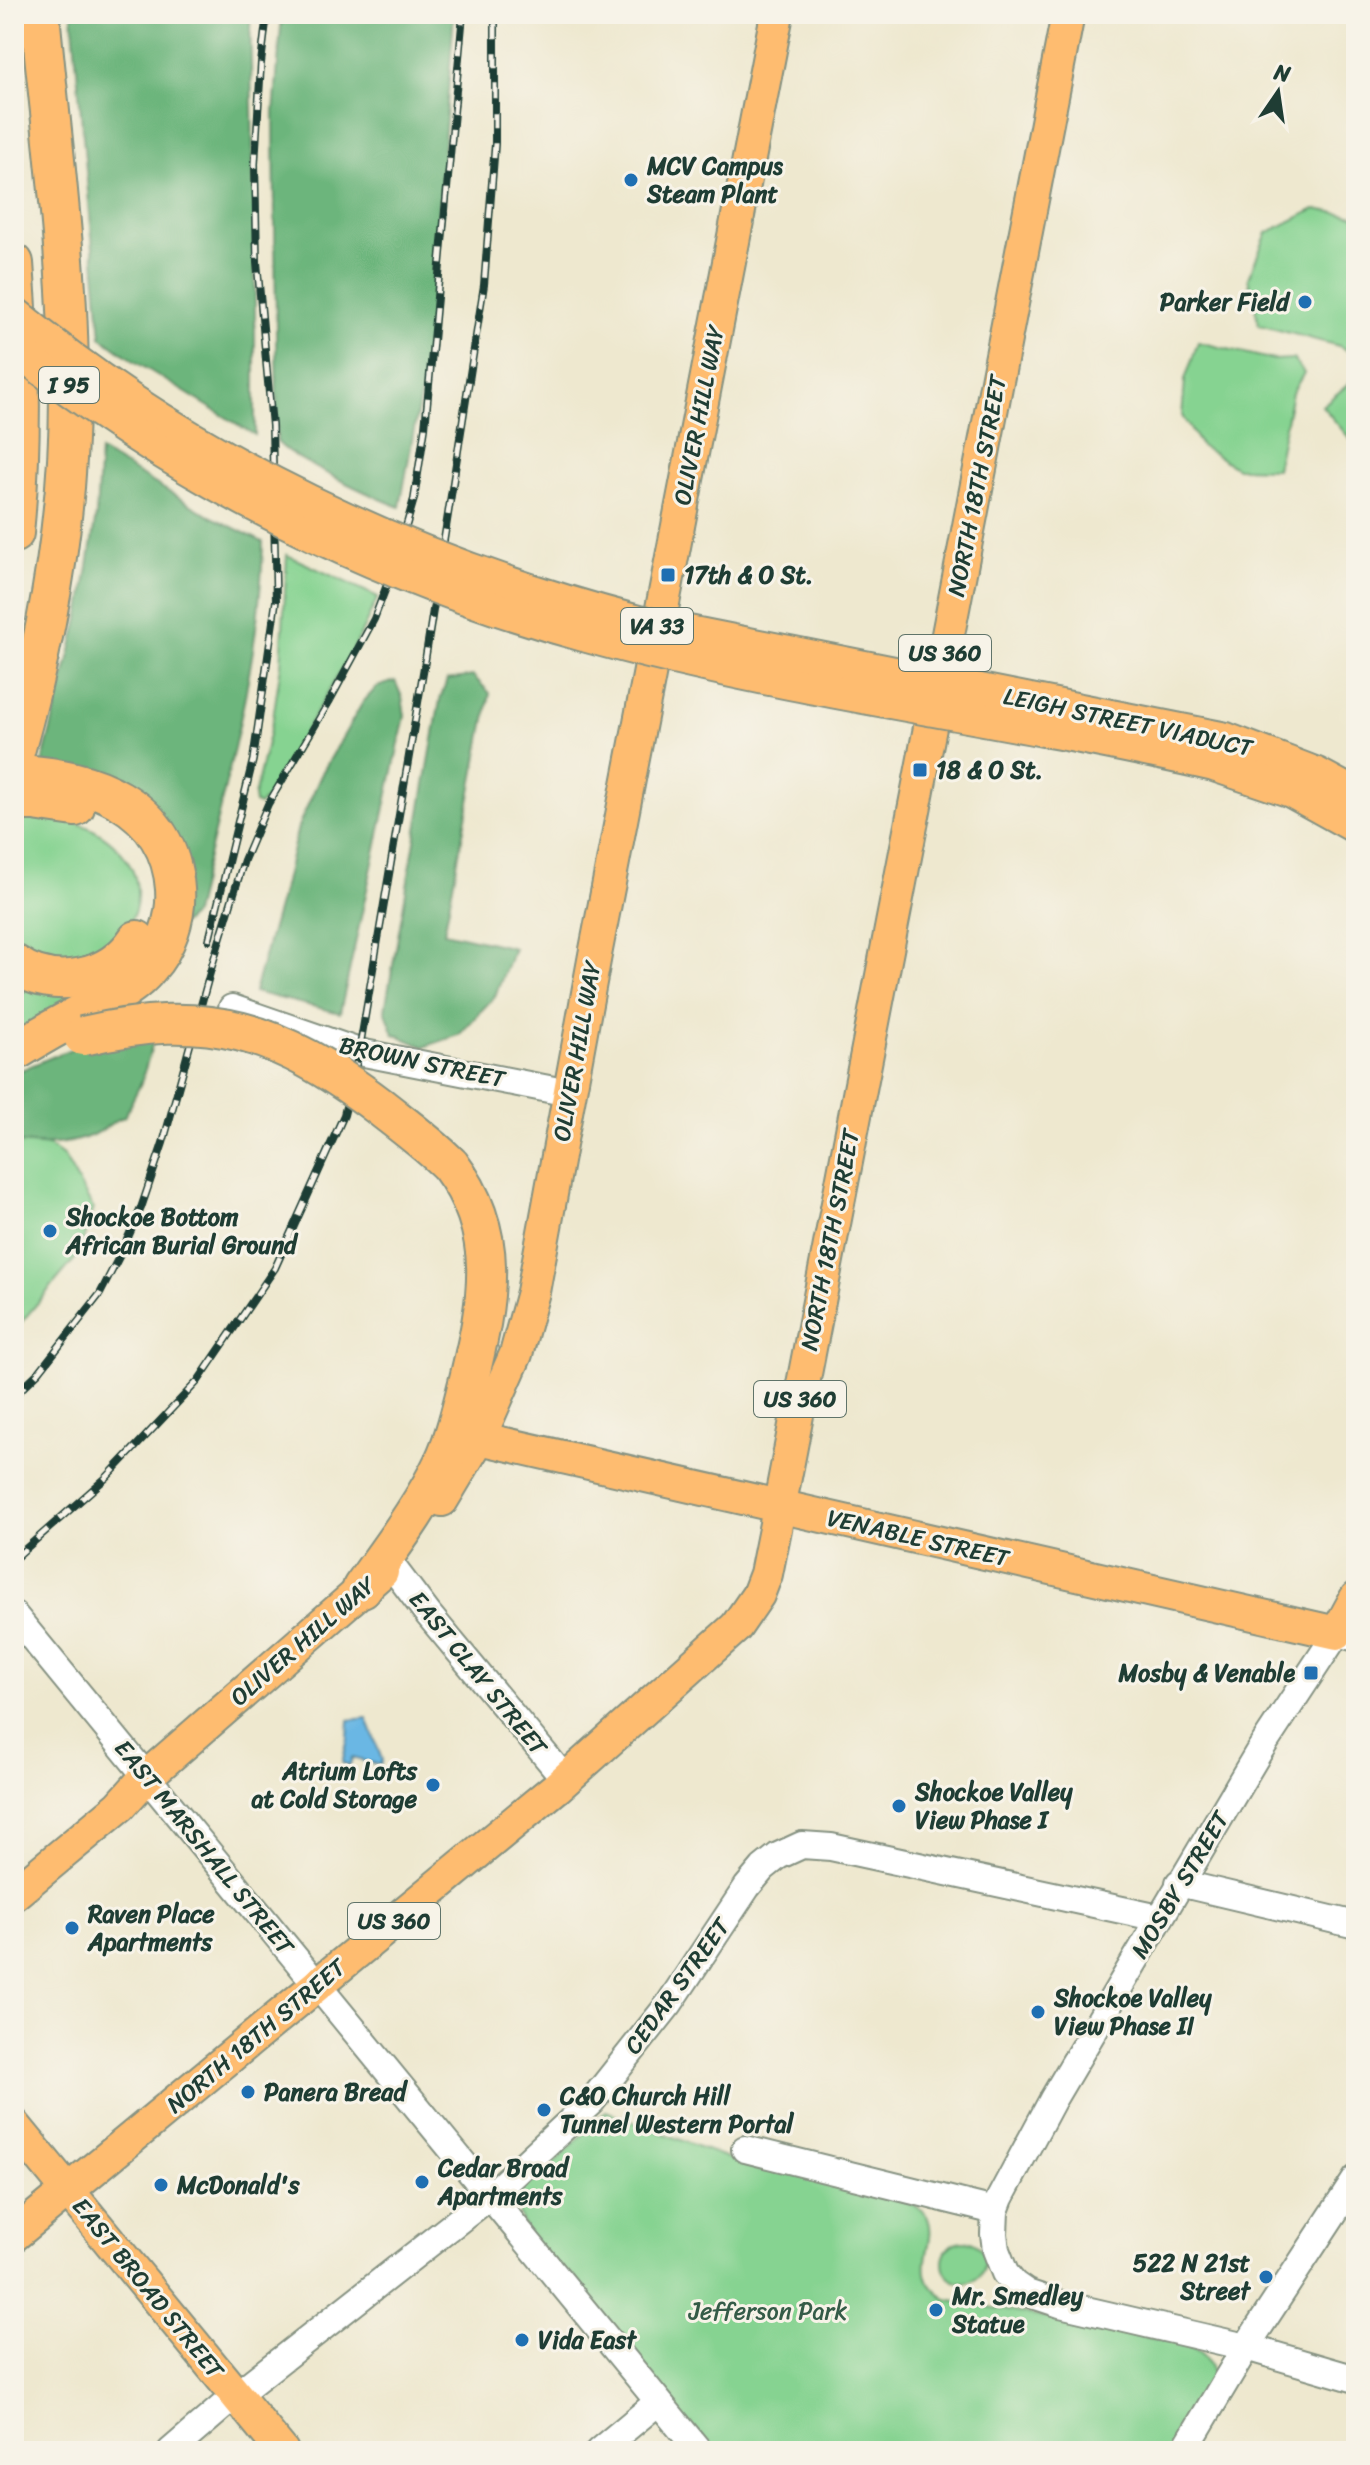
<svg xmlns="http://www.w3.org/2000/svg" width="1370" height="2465" font-family="Sriracha,sans-serif">
	<rect width="100%" height="100%" fill="#f7f3e8"/>
	<filter id="ink" filterUnits="userSpaceOnUse"><feTurbulence type="fractalNoise" baseFrequency=".0125" numOctaves="2"/><feDisplacementMap in="SourceGraphic" scale="16" xChannelSelector="R" yChannelSelector="G"/><feConvolveMatrix kernelMatrix="1 2 1 2 8 2 1 2 1" color-interpolation-filters="sRGB"/></filter>
	<filter id="wash" filterUnits="userSpaceOnUse"><feTurbulence type="fractalNoise" baseFrequency=".006" numOctaves="4" result="noise"/><feDisplacementMap in="SourceGraphic" scale="32" xChannelSelector="R" yChannelSelector="G"/><feGaussianBlur stdDeviation="1.8" result="paint"/><feColorMatrix in="noise" values="0 0 0 0 0 0 0 0 0 0 0 0 0 0 0 0 0 1.4 0 .05"/><feComposite in="paint" operator="in"/></filter>
	<g filter="url(#wash)">
		<rect width="100%" height="100%" fill="#eee8cf"/>
		<g fill="#86d391" stroke="#528862" stroke-width="2">
			<path d="M1315,209L1356,216V355L1339,346L1259,325L1248,278L1267,233Z"/>
			<path d="M1198,342L1274,360L1293,359L1304,373L1292,393L1276,469L1237,468L1201,446L1182,416L1185,380Z"/>
			<path d="M1356,378V446L1322,406Z"/>
			<path d="M287,555L378,597L356,644L266,799L259,805L255,803L254,796L273,718L281,665Z"/>
			<path d="M25,812C41,815 59,817 74,822C112,834 146,867 135,910C131,922 125,933 119,944L58,967L14,946V843Z"/>
			<path d="M14,979L84,994L14,1038Z"/>
			<path d="M20,1143L49,1146L64,1157L93,1208L79,1254L14,1331V1149Z"/>
			<path d="M606,2111L727,2158L912,2203C917,2207 924,2211 927,2216C941,2245 904,2273 947,2299L1182,2344C1201,2351 1209,2358 1213,2378L1177,2451H699L533,2249L515,2203L514,2193L554,2163Z"/>
			<circle cx="964" cy="2262" r="21"/>
		</g>
		<g fill="#6cb57b" stroke="#467958" stroke-width="2">
			<path d="M72,14H250L255,251V435L134,361L101,337Z"/>
			<path d="M282,14H454L433,288L423,380L400,507C379,499 286,457 277,441L274,113Z"/>
			<path d="M100,451L210,516L263,542C260,668 223,792 194,914L181,925L180,854L42,764L81,611L96,515Z"/>
			<path d="M473,676L490,693L444,932L514,948L495,996L459,1035L424,1047L394,1034L385,1010L440,700L447,680Z"/>
			<path d="M395,681L402,697L405,716L340,1013L254,992L285,882L298,827L322,773L363,702L377,687Z"/>
			<path d="M156,1032L141,1083L124,1117C113,1120 107,1128 97,1133C73,1145 46,1146 21,1143L14,1149V1073L78,1046Z"/>
		</g>
		<path fill="#6bb7e4" stroke="#457a8c" stroke-width="2" d="M367,1718L382,1760L380,1765L352,1758L350,1765L342,1763L348,1738L349,1720Z"/>
	</g>
	<g filter="url(#ink)">
		<g fill="none" stroke-linecap="round" stroke-linejoin="round">
			<defs>
				<g id="minor">
					<path d="M232,1008L359,1052L569,1093"/>
					<path d="M391,1565L428,1614L566,1780"/>
					<path d="M14,1615L699,2451"/>
					<path d="M1356,1638L1337,1633L1258,1753L1053,2099L1000,2198L995,2211L994,2234L996,2250L1005,2273L1014,2284L1027,2293L1060,2304L1246,2347L1356,2379"/>
					<path d="M1179,1883L1356,1925"/>
					<path d="M745,2149L995,2211"/>
					<path d="M171,2451L236,2395L490,2196L592,2101L669,2004L747,1887L763,1868L778,1856L802,1845L831,1847L1159,1918"/>
					<path d="M599,2451L658,2402"/>
					<path d="M1184,2451L1246,2347L1356,2179"/>
				</g>
				<g id="major">
					<path d="M479,1438L1337,1633L1356,1598"/>
					<path d="M442,1500L479,1438L516,1354L533,1292L595,955L777,14"/>
					<path d="M14,1894L120,1806L146,1777L382,1572"/>
					<path d="M14,2125L282,2451"/>
					<path d="M14,2235L557,1787L736,1627L758,1595L766,1574L775,1529L1068,14"/>
				</g>
				<g id="highway">
					<path d="M14,263C21,353 23,443 14,533"/>
					<path d="M14,755C47,639 69,517 69,396C70,268 52,141 40,14"/>
					<path d="M14,774C88,776 169,803 175,889C177,917 167,947 148,968C133,987 109,998 88,1010C63,1023 38,1037 14,1052"/>
					<path d="M14,801H34L75,807"/>
					<path d="M14,964C54,992 111,980 137,940"/>
					<path d="M362,1588C391,1547 422,1507 444,1461C456,1436 462,1406 469,1379C488,1300 502,1234 450,1165"/>
				</g>
			</defs>
			<use href="#minor" stroke="#869282" stroke-width="30"/>
			<use href="#major" stroke="#869282" stroke-width="36"/>
			<use href="#highway" stroke="#869282" stroke-width="42"/>
			<use href="#minor" stroke="#fff" stroke-width="26"/>
			<use href="#major" stroke="#febc70" stroke-width="32"/>
			<use href="#highway" stroke="#febc70" stroke-width="38"/>
			<defs>
				<g id="rail">
					<path d="M209,940L253,760L276,601L272,426L257,262L255,164L261,63L267,14"/>
					<path d="M14,1396L39,1372L100,1294L122,1251L141,1208L163,1143L211,969L244,860L268,804L329,702L374,619L396,561L414,499L425,428L463,14"/>
					<path d="M14,1559L107,1477L198,1381L275,1268L344,1115L359,1052L425,661L484,285L495,144V14"/>
				</g>
			</defs>
			<use href="#rail" stroke="#1f3d34" stroke-width="8"/>
			<use href="#rail" stroke="#f7f3e8" stroke-width="5" stroke-dasharray="15" stroke-linecap="butt"/>
			<defs>
				<g id="major-bridge">
					<path d="M14,313C195,463 412,562 638,622L1226,739L1317,774L1356,795"/>
					<path d="M14,347C181,482 381,580 587,636C793,693 1007,717 1214,765L1291,791L1356,827"/>
				</g>
				<path id="highway-bridge" d="M83,1036C208,1006 279,1031 379,1106C403,1125 428,1143 450,1165"/>
			</defs>
			<use href="#major-bridge" stroke="#869282" stroke-width="36" stroke-linecap="butt"/>
			<use href="#highway-bridge" stroke="#869282" stroke-width="42" stroke-linecap="butt"/>
			<use href="#major-bridge" stroke="#febc70" stroke-width="32"/>
			<use href="#highway-bridge" stroke="#febc70" stroke-width="38"/>
		</g>
	</g>
	<g fill="#1f6fb2" stroke="#f7f3e8" stroke-width="3">
		<circle cx="631" cy="180" r="8"/>
		<circle cx="1305" cy="302" r="8"/>
		<rect x="660" y="567" width="16" height="16" rx="4"/>
		<rect x="912" y="762" width="16" height="16" rx="4"/>
		<circle cx="50" cy="1231" r="8"/>
		<rect x="1303" y="1665" width="16" height="16" rx="4"/>
		<circle cx="433" cy="1785" r="8"/>
		<circle cx="899" cy="1806" r="8"/>
		<circle cx="72" cy="1928" r="8"/>
		<circle cx="1038" cy="2012" r="8"/>
		<circle cx="248" cy="2092" r="8"/>
		<circle cx="544" cy="2110" r="8"/>
		<circle cx="422" cy="2182" r="8"/>
		<circle cx="161" cy="2185" r="8"/>
		<circle cx="1266" cy="2277" r="8"/>
		<circle cx="936" cy="2310" r="8"/>
		<circle cx="522" cy="2340" r="8"/>
	</g>
	<g text-anchor="middle" dominant-baseline="central" stroke-width="6" stroke-linejoin="round" paint-order="stroke">
		<g fill="#f7f3e8" stroke="#60746a" stroke-width="2">
			<rect x="39" y="367" width="60" height="36" rx="6"/>
			<rect x="621" y="608" width="72" height="36" rx="6"/>
			<rect x="899" y="635" width="92" height="36" rx="6"/>
			<rect x="754" y="1381" width="92" height="36" rx="6"/>
			<rect x="348" y="1903" width="92" height="36" rx="6"/>
		</g>
		<g font-size="22" font-weight="bold" fill="#1f3d34">
			<text x="69" y="385">I 95</text>
			<text x="657" y="626">VA 33</text>
			<text x="945" y="653">US 360</text>
			<text x="800" y="1399">US 360</text>
			<text x="394" y="1921">US 360</text>
		</g>
		<g font-size="24" font-weight="bold" fill="#1f3d34" stroke="#f7f3e8" text-anchor="start">
			<text x="647" y="166">MCV Campus<tspan x="647" dy="28">Steam Plant</tspan></text>
			<text x="1289" y="302" text-anchor="end">Parker Field</text>
			<text x="684" y="575">17th &amp; O St.</text>
			<text x="936" y="770">18 &amp; O St.</text>
			<text x="66" y="1217">Shockoe Bottom<tspan x="66" dy="28">African Burial Ground</tspan></text>
			<text x="1295" y="1673" text-anchor="end">Mosby &amp; Venable</text>
			<text x="417" y="1771" text-anchor="end">Atrium Lofts<tspan x="417" dy="28">at Cold Storage</tspan></text>
			<text x="915" y="1792">Shockoe Valley<tspan x="915" dy="28">View Phase I</tspan></text>
			<text x="88" y="1914">Raven Place<tspan x="88" dy="28">Apartments</tspan></text>
			<text x="1054" y="1998">Shockoe Valley<tspan x="1054" dy="28">View Phase II</tspan></text>
			<text x="264" y="2092">Panera Bread</text>
			<text x="560" y="2096">C&amp;O Church Hill<tspan x="560" dy="28">Tunnel Western Portal</tspan></text>
			<text x="438" y="2168">Cedar Broad<tspan x="438" dy="28">Apartments</tspan></text>
			<text x="177" y="2185">McDonald's</text>
			<text x="1250" y="2263" text-anchor="end">522 N 21st<tspan x="1250" dy="28">Street</tspan></text>
			<text x="952" y="2296">Mr. Smedley<tspan x="952" dy="28">Statue</tspan></text>
			<text x="538" y="2340">Vida East</text>
		</g>
		<g font-size="24" fill="#1f3d34" stroke="#f7f3e8">
			<text transform="translate(699 415) rotate(-79)">OLIVER HILL WAY</text>
			<text transform="translate(977 486) rotate(-79)">NORTH 18TH STREET</text>
			<text transform="translate(1128 722) rotate(12)">LEIGH STREET VIADUCT</text>
			<text transform="translate(577 1051) rotate(-80)">OLIVER HILL WAY</text>
			<text transform="translate(422 1062) rotate(12)">BROWN STREET</text>
			<text transform="translate(830 1240) rotate(-79)">NORTH 18TH STREET</text>
			<text transform="translate(918 1538) rotate(13)">VENABLE STREET</text>
			<text transform="translate(303 1641) rotate(-41)">OLIVER HILL WAY</text>
			<text transform="translate(478 1673) rotate(51)">EAST CLAY STREET</text>
			<text transform="translate(204 1847) rotate(51)">EAST MARSHALL STREET</text>
			<text transform="translate(1180 1885) rotate(-59)">MOSBY STREET</text>
			<text transform="translate(677 1986) rotate(-54)">CEDAR STREET</text>
			<text transform="translate(256 2036) rotate(-40)">NORTH 18TH STREET</text>
			<text transform="translate(148 2288) rotate(51)">EAST BROAD STREET</text>
		</g>
		<g font-size="24" fill="#345b47" stroke="#f7f3e8">
			<text x="768" y="2311">Jefferson Park</text>
		</g>
	</g>
	<rect width="1370" height="2465" fill="none" stroke="#f7f3e8" stroke-width="48"/>
	<g transform="translate(1278 92) rotate(13)" stroke="#f7f3e8" stroke-width="6" paint-order="stroke">
	<path d="M0-6L14 30L0 20L-14 30Z" fill="#1f3d34"/>
	<text y="-12" font-size="22" font-weight="bold" text-anchor="middle" fill="#1f3d34">N</text>
	</g>
</svg>
